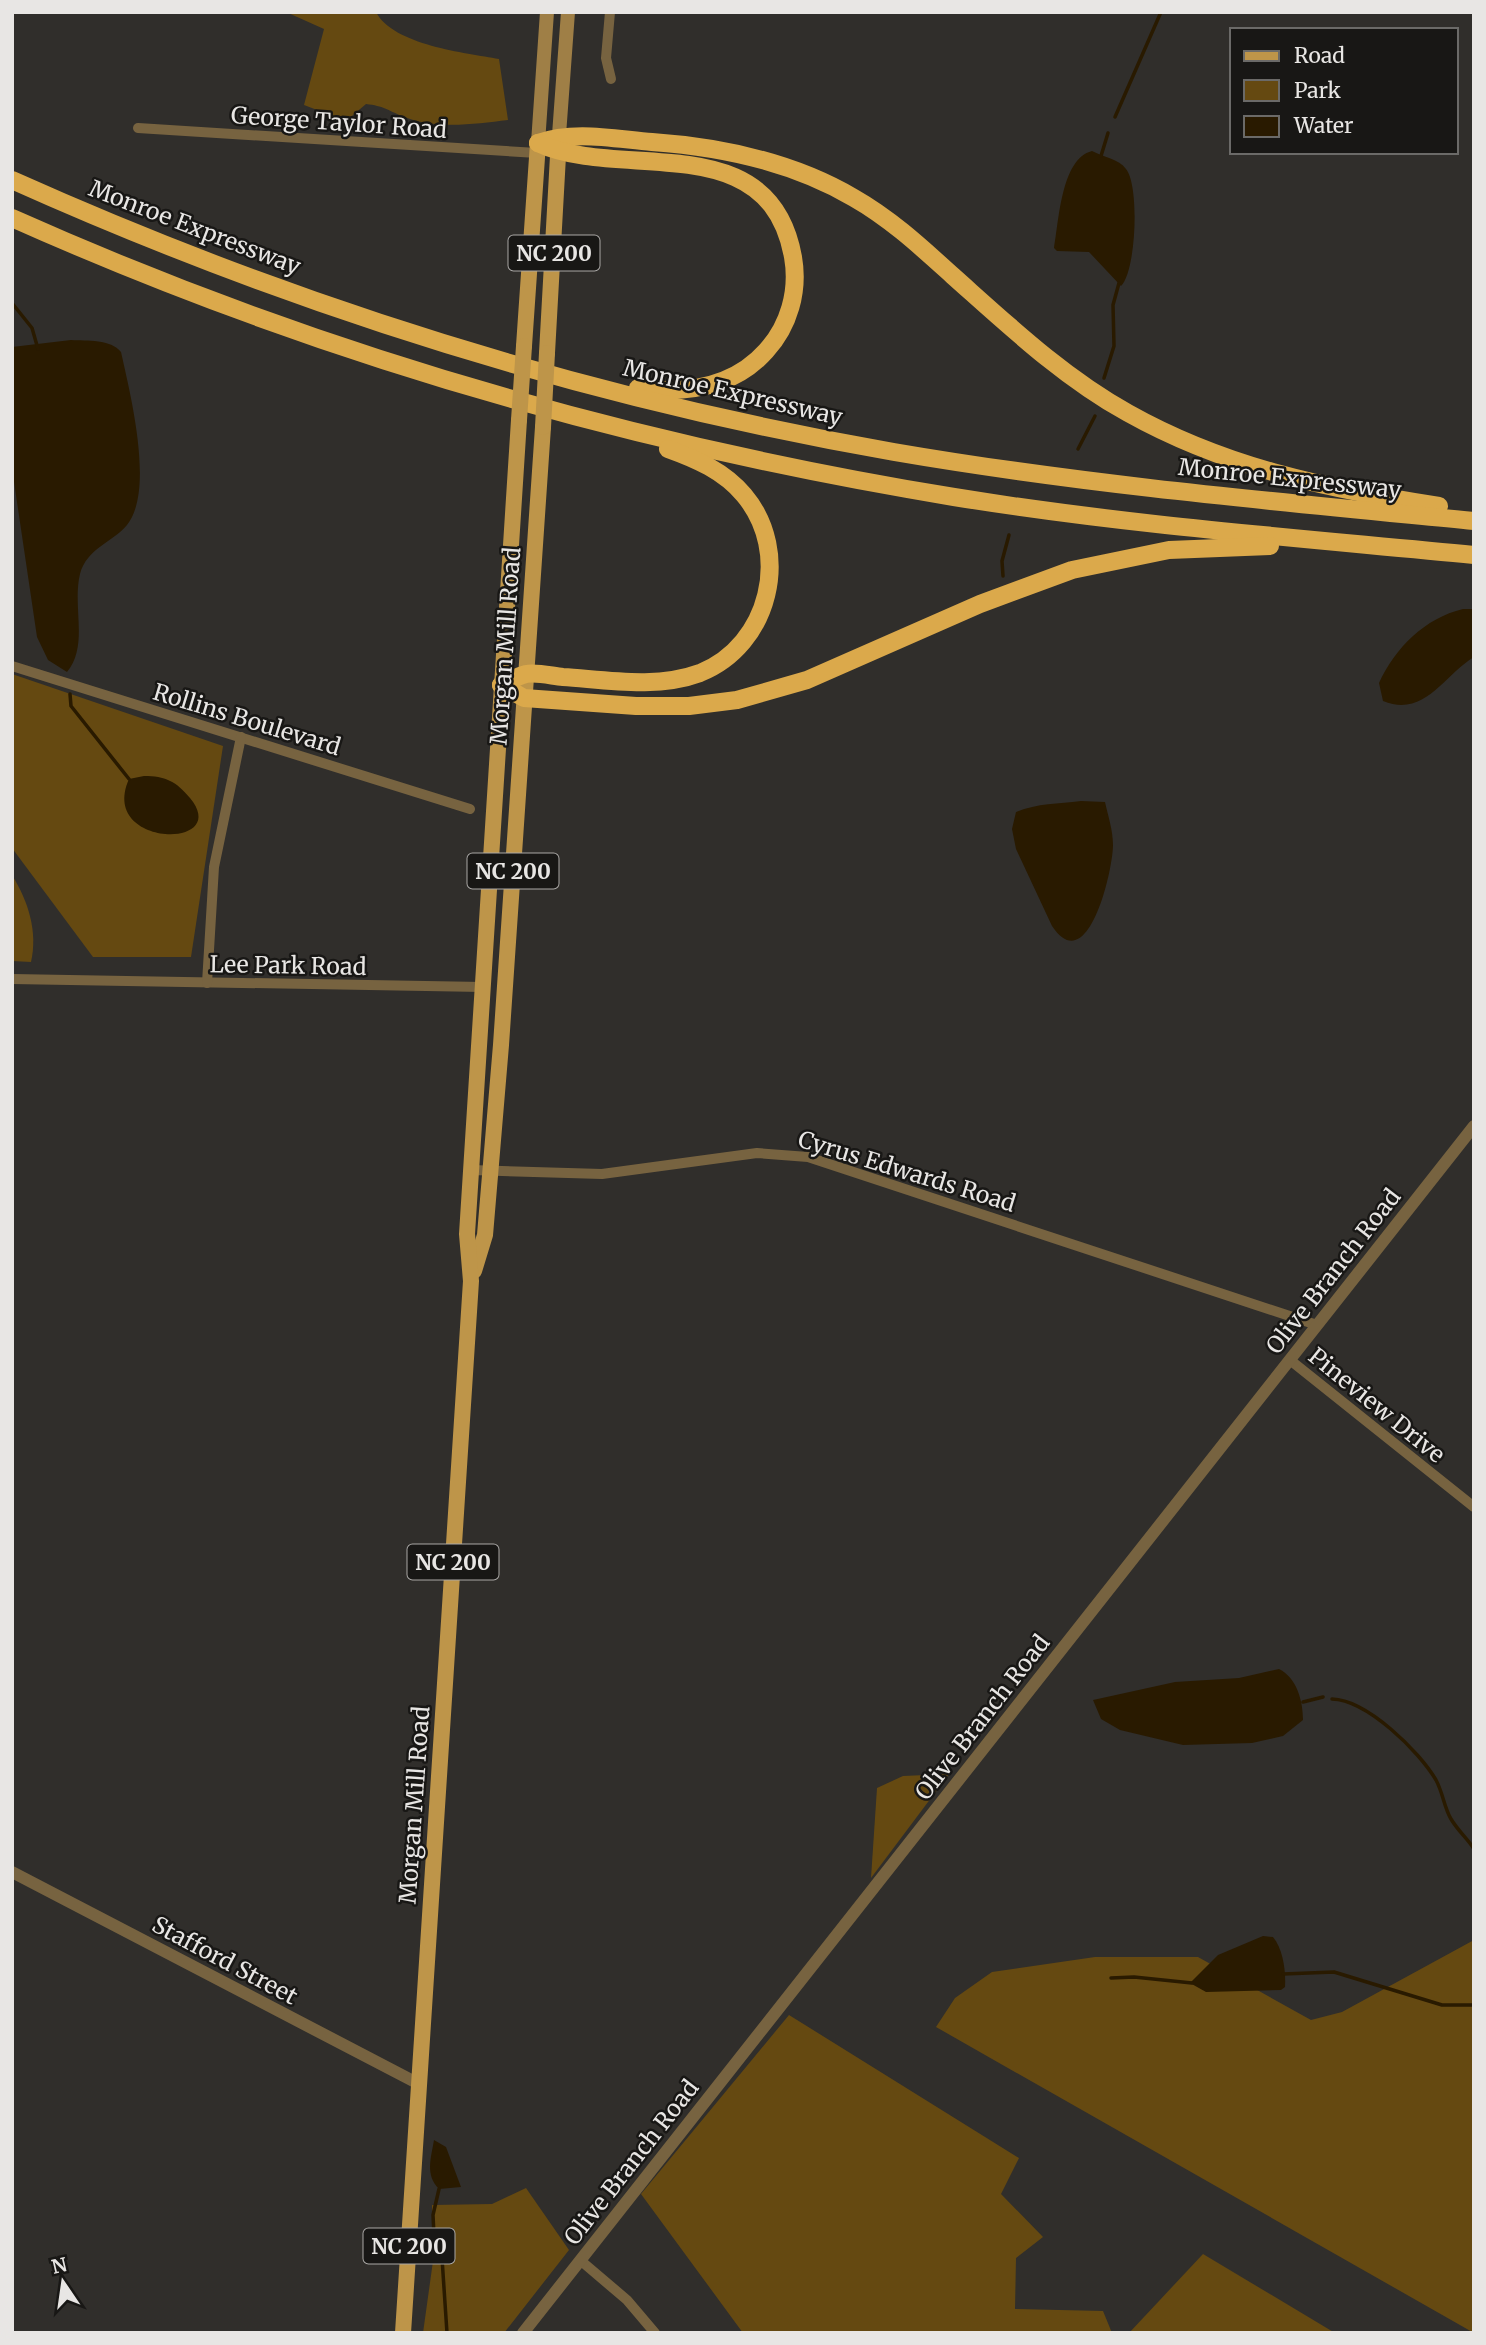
<svg xmlns="http://www.w3.org/2000/svg" width="1486" height="2345" font-family="Merriweather,serif">
	<rect width="100%" height="100%" fill="#302e2b"/>
	<g fill="#654911">
		<path d="M286,12H376C393,45 466,53 499,59L508,120C474,124 435,130 402,116C387,110 384,106 366,104L346,121L304,105L324,29Z"/>
		<path d="M12,674L223,746L191,957H93L12,848Z"/>
		<path d="M12,875C28,901 38,931 31,962L12,961Z"/>
		<path d="M949,1774L871,1878L877,1788L903,1776Z"/>
		<path d="M1474,1940V2333L936,2027L955,1998L992,1972L1095,1957H1198L1311,2020L1342,2012Z"/>
		<path d="M789,2015L1019,2158L1001,2194L1043,2237L1016,2258L1015,2309L1103,2311L1112,2333H743L641,2194Z"/>
		<path d="M526,2188L569,2250L504,2333H423L433,2261L432,2205L492,2204Z"/>
		<path d="M1203,2254L1335,2333H1129Z"/>
	</g>
	<g fill="#291a00">
		<path d="M1092,151C1103,157 1119,159 1126,169C1140,186 1136,272 1121,286L1089,252L1057,251L1054,248C1059,221 1061,159 1092,151Z"/>
		<path d="M71,340C87,341 111,339 121,352C130,393 155,490 127,525C112,543 87,548 80,574C72,607 89,645 67,672L48,660L37,637L13,475L12,347Z"/>
		<path d="M1463,609H1474V657C1444,675 1425,718 1383,701L1379,683C1395,648 1425,618 1463,609Z"/>
		<path d="M144,776C165,776 176,781 190,798C233,850 98,848 129,779Z"/>
		<path d="M1081,801L1105,802C1108,816 1113,830 1113,845C1113,870 1088,980 1052,926L1016,849L1012,829L1016,812C1038,803 1058,804 1081,801Z"/>
		<path d="M1279,1669C1297,1678 1303,1701 1303,1720L1283,1736L1252,1743L1183,1745L1120,1730L1101,1719L1093,1700L1175,1682L1239,1678Z"/>
		<path d="M1263,1936L1273,1937C1283,1949 1286,1971 1285,1987L1281,1990L1206,1992L1190,1983L1218,1955Z"/>
		<path d="M434,2140L446,2147L461,2187L439,2189C425,2175 431,2158 434,2140Z"/>
	</g>
	<g fill="none" stroke-linecap="round" stroke-linejoin="round">
		<g stroke="#291a00" stroke-width="3.5">
			<path d="M1115,117L1161,12"/>
			<path d="M1101,156L1108,133"/>
			<path d="M12,303L32,328L38,349"/>
			<path d="M1104,378L1114,346L1113,305L1119,283"/>
			<path d="M1078,449L1095,416"/>
			<path d="M1003,576L1002,561L1009,535"/>
			<path d="M70,694L71,706L129,779"/>
			<path d="M1332,1699C1367,1700 1419,1751 1436,1780C1443,1793 1444,1807 1451,1819C1458,1831 1468,1839 1474,1849"/>
			<path d="M1303,1702L1323,1697"/>
			<path d="M1283,1974L1334,1972L1442,2005H1474"/>
			<path d="M1111,1978L1134,1977L1192,1983"/>
			<path d="M439,2189L433,2215L434,2235L442,2258L447,2333"/>
		</g>
		<g stroke="#776340" stroke-width="10">
			<path d="M610,12L606,58L611,79"/>
			<path d="M138,128L537,153"/>
			<path d="M12,666L470,809"/>
			<path d="M12,979L483,987"/>
			<path d="M207,983L214,867L241,737"/>
			<path d="M471,1170L602,1174L757,1153L808,1157L1317,1325"/>
			<path d="M1290,1360L1474,1507"/>
			<path d="M580,2260L627,2300L655,2333"/>
		</g>
		<g stroke="#776340" stroke-width="12">
			<path d="M12,1872L419,2084"/>
			<path d="M523,2333L1474,1126"/>
		</g>
		<g stroke="#9f7f46" stroke-width="14">
			<path d="M559,135L568,12"/>
			<path d="M538,143L547,12"/>
		</g>
		<g stroke="#be9549" stroke-width="16">
			<path d="M524,346L538,143"/>
			<path d="M547,353L559,138"/>
			<path d="M474,1271L485,1235L501,1045L543,427"/>
			<path d="M403,2333L471,1281L467,1234L519,420"/>
		</g>
		<g stroke="#dba94b" stroke-width="18">
			<path d="M538,143C574,130 615,139 652,142C723,147 793,162 854,198C891,219 922,248 953,276C1008,325 1063,377 1128,413C1226,468 1329,489 1439,506"/>
			<path d="M538,143C621,182 769,124 793,257C799,291 789,326 766,351C733,388 685,394 638,388"/>
			<path d="M12,180C293,306 591,399 894,452C1086,485 1280,502 1474,521"/>
			<path d="M12,218C312,352 630,444 954,497C1126,525 1300,538 1474,555"/>
			<path d="M501,685L524,698L636,706H689L737,700L807,680L980,604L1072,570L1169,550L1270,546"/>
			<path d="M501,685C509,681 518,676 526,674C537,672 552,676 563,677C607,680 657,689 700,673C770,645 792,552 744,495C724,471 696,459 668,449"/>
		</g>
		<g stroke="#be9549" stroke-width="16">
			<path d="M519,420L524,346"/>
			<path d="M543,427L547,353"/>
		</g>
	</g>
	<g text-anchor="middle" dominant-baseline="central" stroke-width="5" stroke-linejoin="round" paint-order="stroke">
		<g fill="#181715" stroke="#aaa8a6" stroke-width="2">
			<rect x="508.5" y="235.5" width="91" height="35" rx="5"/>
			<rect x="467.5" y="853.5" width="91" height="35" rx="5"/>
			<rect x="407.5" y="1544.5" width="91" height="35" rx="5"/>
			<rect x="363.5" y="2228.5" width="91" height="35" rx="5"/>
		</g>
		<g font-size="21" font-weight="bold" fill="#e8e6e4">
			<text x="554" y="253">NC 200</text>
			<text x="513" y="871">NC 200</text>
			<text x="453" y="1562">NC 200</text>
			<text x="409" y="2246">NC 200</text>
		</g>
		<g font-size="23" fill="#e8e6e4" stroke="#181715">
			<text transform="translate(339 122) rotate(4)">George Taylor Road</text>
			<text transform="translate(195 227) rotate(21)">Monroe Expressway</text>
			<text transform="translate(733 392) rotate(13)">Monroe Expressway</text>
			<text transform="translate(1290 478) rotate(6)">Monroe Expressway</text>
			<text transform="translate(505 646) rotate(-86)">Morgan Mill Road</text>
			<text transform="translate(247 719) rotate(17)">Rollins Boulevard</text>
			<text transform="translate(288 965) rotate(1)">Lee Park Road</text>
			<text transform="translate(907 1171) rotate(17)">Cyrus Edwards Road</text>
			<text transform="translate(1333 1271) rotate(-52)">Olive Branch Road</text>
			<text transform="translate(1377 1405) rotate(39)">Pineview Drive</text>
			<text transform="translate(982 1717) rotate(-52)">Olive Branch Road</text>
			<text transform="translate(414 1805) rotate(-86)">Morgan Mill Road</text>
			<text transform="translate(225 1960) rotate(28)">Stafford Street</text>
			<text transform="translate(631 2162) rotate(-52)">Olive Branch Road</text>
		</g>
	</g>
	<rect width="1486" height="2345" fill="none" stroke="#e8e6e4" stroke-width="28"/>
	<rect x="1230" y="28" width="228" height="126" fill="#181715" stroke="#6b6a68" stroke-width="2"/>
	<rect x="1244" y="51" width="35" height="10" fill="#be9549" stroke="#6b6a68" stroke-width="2"/>
	<text x="1294" y="63" font-size="21" fill="#e8e6e4">Road</text>
	<rect x="1244" y="80" width="35" height="21" fill="#654911" stroke="#6b6a68" stroke-width="2"/>
	<text x="1294" y="98" font-size="21" fill="#e8e6e4">Park</text>
	<rect x="1244" y="116" width="35" height="21" fill="#291a00" stroke="#6b6a68" stroke-width="2"/>
	<text x="1294" y="133" font-size="21" fill="#e8e6e4">Water</text>
	<g transform="translate(63 2282) rotate(347)" stroke="#181715" stroke-width="5" paint-order="stroke">
	<path d="M0-5L12 26L0 18L-12 26Z" fill="#e8e6e4"/>
	<text y="-10" font-size="19" font-weight="bold" text-anchor="middle" fill="#e8e6e4">N</text>
	</g>
</svg>
